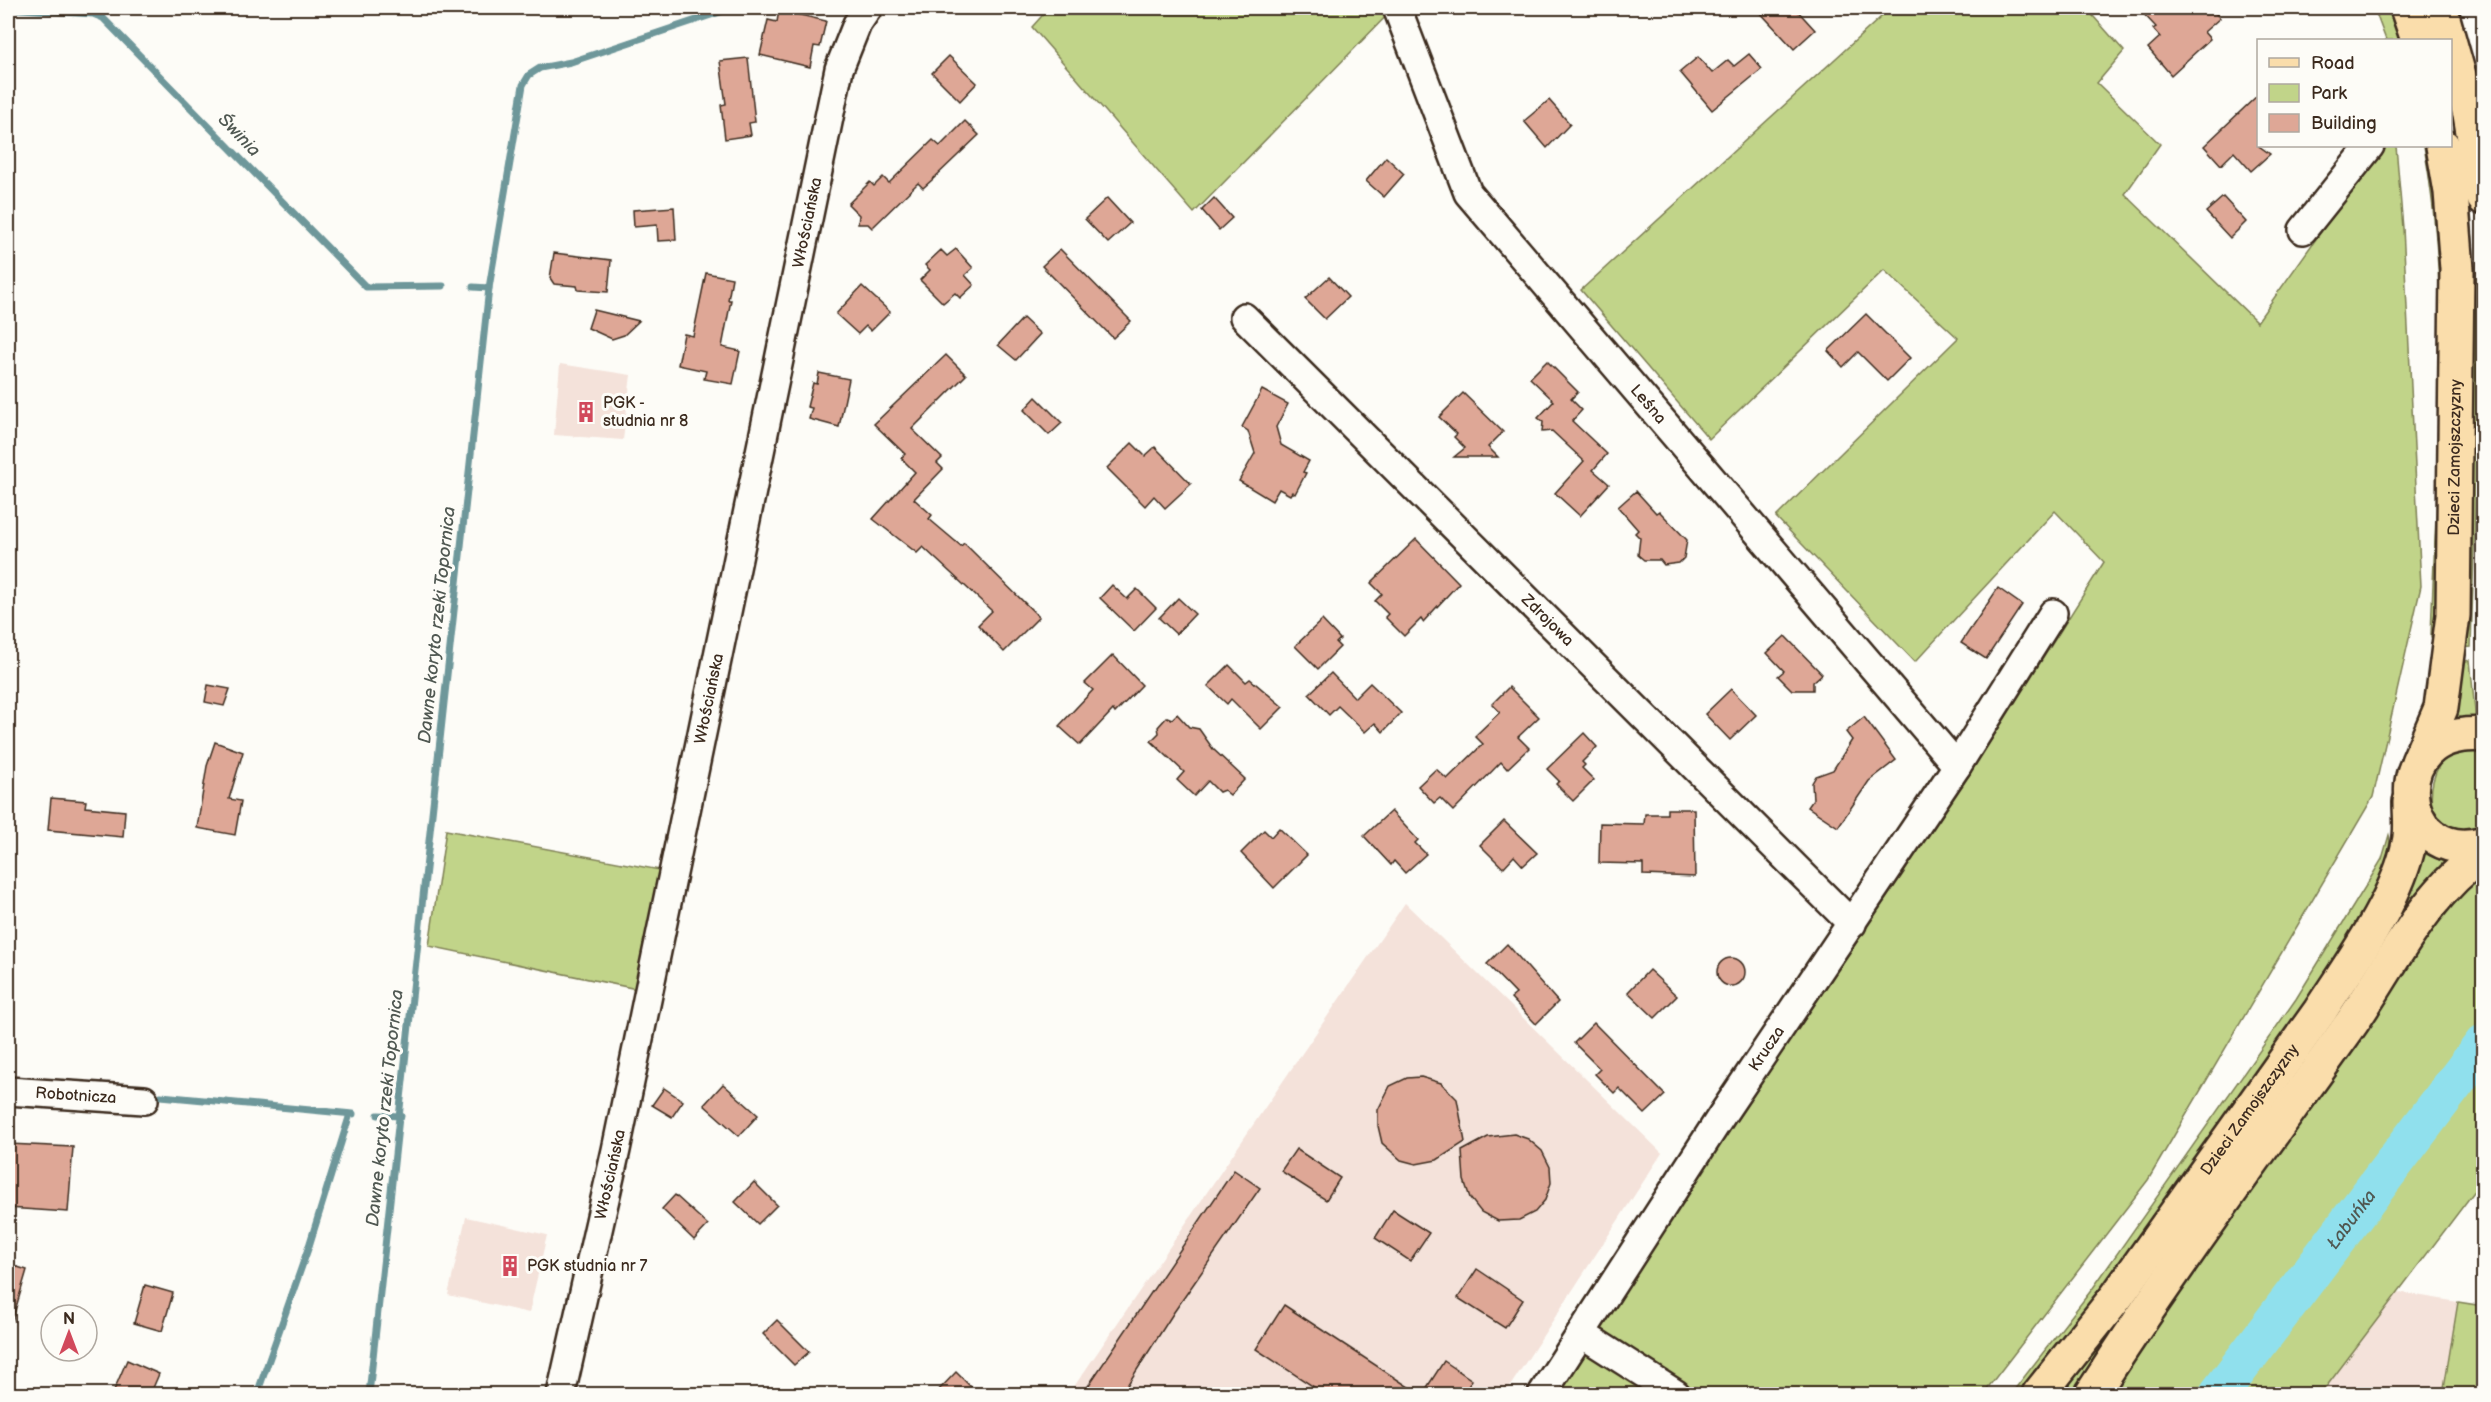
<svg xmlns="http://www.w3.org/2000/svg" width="2491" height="1402" font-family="'Balsamiq Sans',sans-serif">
	<rect width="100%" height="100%" fill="#fdfcf7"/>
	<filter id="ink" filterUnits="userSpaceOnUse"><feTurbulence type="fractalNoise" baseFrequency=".0167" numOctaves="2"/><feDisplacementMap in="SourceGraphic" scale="12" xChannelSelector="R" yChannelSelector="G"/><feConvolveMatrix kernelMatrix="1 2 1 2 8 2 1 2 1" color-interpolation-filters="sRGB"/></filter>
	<g filter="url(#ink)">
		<g fill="#f4e2da">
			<path d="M560,364L631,375L623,440L554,435Z"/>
			<path d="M1405,903L1662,1153L1505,1394H1069Z"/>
			<path d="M466,1217L547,1235L529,1313L448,1295Z"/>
			<path d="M2398,1292L2458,1302L2443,1394H2340L2323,1392Z"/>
		</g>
		<g fill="#c1d489" stroke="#7e7f54" stroke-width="1.5">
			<path d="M1049,8H1394L1194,213L1032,27Z"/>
			<path d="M1891,8H2086L2124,51L2097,83L2160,144L2125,194L2257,322L2382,146H2396L2403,228L2421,586L2373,797L2148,1180L1983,1394H1552L1964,783L2104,562L2055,511L1915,662L1776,517L1958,338L1884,270L1709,439L1581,290Z"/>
			<path d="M2374,8H2391L2401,40H2386Z"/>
			<path d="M2450,81C2491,266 2476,459 2471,647L2463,648V177L2451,112Z"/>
			<path d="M2424,146H2429C2456,308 2441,477 2436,641L2431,637C2436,477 2453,304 2424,146Z"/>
			<path d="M2470,660L2476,722L2450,726L2462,662Z"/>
			<path d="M2483,746V827L2453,833L2433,815C2429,794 2431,767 2451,753C2458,748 2474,748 2483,746Z"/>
			<path d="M446,830L660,870L637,989L429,946Z"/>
			<path d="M2389,835C2406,902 2080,1318 2024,1394H2011L2093,1288L2296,999L2370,879L2382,859Z"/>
			<path d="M2424,853L2448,864L2074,1394H2056L2390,927Z"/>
			<path d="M2483,873V1180L2323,1391L2340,1394H2109L2452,902L2476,877Z"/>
			<path d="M2458,1302L2483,1306V1394H2443Z"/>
		</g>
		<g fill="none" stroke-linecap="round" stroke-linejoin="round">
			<g stroke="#6e979a" stroke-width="7">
				<path d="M8,8L93,14L103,18L366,287L443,286"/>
				<path d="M473,287L489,288"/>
				<path d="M161,1096L353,1114"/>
				<path d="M378,1115L401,1116"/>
				<path d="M257,1394L309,1246L350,1114"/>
				<path d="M369,1394L489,288L523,85L529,75L540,68L571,62L732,8"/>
			</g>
			<path stroke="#90e0ed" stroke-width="40" id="s1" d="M2219,1394L2484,1044"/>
		</g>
		<g fill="#dea796" stroke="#3b2a1e" stroke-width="1.5">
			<path d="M1756,8H1795L1815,30L1794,49Z"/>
			<path d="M2138,8H2210L2220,18L2204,32L2210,39L2171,75L2148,48L2160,37L2153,29L2156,27Z"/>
			<path d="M779,10L826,21L820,47L814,46L810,67L760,55L768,20L777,22Z"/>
			<path d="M1749,54L1762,69L1712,110L1680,72L1698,57L1712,73L1728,60L1734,66Z"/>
			<path d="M949,56L977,83L960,101L932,73Z"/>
			<path d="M748,58L755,122L749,123L751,135L725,139L721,105L726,104L720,61Z"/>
			<path d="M2258,95L2259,146L2270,154L2251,171L2234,152L2221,165L2204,146Z"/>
			<path d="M1549,100L1570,124L1547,148L1524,121Z"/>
			<path d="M965,121L979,135L932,180L923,188L918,183L872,228L868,224H858L859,215L848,204L870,182L874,186L883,177L889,183L933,140L940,146Z"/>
			<path d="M1386,157L1404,174L1384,197L1366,181Z"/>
			<path d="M2223,197L2246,222L2230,238L2206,212Z"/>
			<path d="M1107,198L1130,223L1108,243L1085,219Z"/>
			<path d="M1214,198L1232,218L1219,230L1202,210Z"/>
			<path d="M674,207L676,240L658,241L657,225L634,227L633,210Z"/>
			<path d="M956,249L973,268L965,275L974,285L960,298L955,293L943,303L920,280L930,270L925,265L941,250L947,256Z"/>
			<path d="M1060,249L1131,321L1113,338L1042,266Z"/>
			<path d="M554,253L611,260L608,292L578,290L577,286L554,284L550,278Z"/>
			<path d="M706,273L732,278L728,300H731L722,347L740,351L733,384L704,379L706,371L678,365L684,334L693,336Z"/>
			<path d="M1329,277L1348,297L1325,319L1305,299Z"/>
			<path d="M862,286L890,312L871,331L866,326L858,334L836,314Z"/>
			<path d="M594,310L639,321L624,335L612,339L588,328Z"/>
			<path d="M1866,314L1910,358L1887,381L1858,352L1843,367L1828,351Z"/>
			<path d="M1023,318L1040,334L1016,360L998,345Z"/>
			<path d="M946,355L966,375L912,429L942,458L937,463L943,469L914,499L932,515L929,519L961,546L964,543L1039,617L1004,652L978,625L992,611L923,547L917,553L873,519L915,472L901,458L905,454L874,424Z"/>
			<path d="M1547,361L1578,392L1571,399L1582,410L1572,421L1607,454L1593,470L1609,484L1580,516L1555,493L1584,461L1552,431L1542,432L1543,422L1538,418L1554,401L1530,378Z"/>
			<path d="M819,373L849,379L839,427L809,419L812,408L807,407L813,383L817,384Z"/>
			<path d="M1262,390L1288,404L1276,427L1281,445L1309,461L1303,472L1306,473L1295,494L1292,492L1290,495L1279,489L1272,501L1239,481L1255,453L1248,431L1242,427Z"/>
			<path d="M1463,393L1503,432L1488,447L1498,457H1454L1465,448L1454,437L1457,434L1439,417Z"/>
			<path d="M1036,397L1062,423L1049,435L1024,410Z"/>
			<path d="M1132,443L1145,456L1155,447L1191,484L1165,508L1154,496L1145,506L1107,468Z"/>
			<path d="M1636,491L1656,513L1659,511L1687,540L1684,558L1679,563L1664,565L1660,560H1644L1638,555L1640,538L1635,533L1638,530L1618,507Z"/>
			<path d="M1416,539L1459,583L1423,622L1421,619L1404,636L1385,617L1388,614L1375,601L1382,594L1371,583Z"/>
			<path d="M1112,585L1127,599L1137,589L1156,608L1134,631L1100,598Z"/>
			<path d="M1998,588L2022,605L1986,659L1961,643Z"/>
			<path d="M1178,598L1195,614L1176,634L1159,618Z"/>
			<path d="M1322,620L1340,639L1336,643L1340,647L1318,669L1295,646Z"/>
			<path d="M1785,636L1822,674L1813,682V690H1792L1778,676L1784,671L1767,653Z"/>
			<path d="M1113,655L1142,685L1115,713L1113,710L1080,745L1059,726L1093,690L1085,683Z"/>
			<path d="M1229,665L1246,682L1250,679L1283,707L1261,729L1231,699L1227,704L1208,686Z"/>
			<path d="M1331,673L1355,698L1370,683L1401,713L1383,732L1375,723L1365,732L1338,706L1329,715L1309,694Z"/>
			<path d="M208,685L230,689L224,706L205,702Z"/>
			<path d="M1509,687L1539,717L1518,737L1529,748L1507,769L1501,762L1453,811L1440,798L1434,803L1418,786L1436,769L1447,779L1483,744L1475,736L1500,712L1492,704Z"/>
			<path d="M1731,689L1756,715L1730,740L1705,714Z"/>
			<path d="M1177,714L1189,727L1199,729L1213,749L1245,779L1230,795L1224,790L1219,792L1208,781L1194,796L1177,780L1184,772L1151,741L1159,733L1158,727L1167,717L1172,719Z"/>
			<path d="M1864,717L1896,760L1869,781L1838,827L1808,807L1813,800L1812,783L1816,776L1833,770L1852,740L1846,732Z"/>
			<path d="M1584,733L1597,747L1582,762L1585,765L1582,768L1594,780L1573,801L1556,784L1559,781L1547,769Z"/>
			<path d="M215,742L243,752L229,799L241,801L235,835L197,828L207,766Z"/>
			<path d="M51,798L86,801L85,807L125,811L123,837L48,830Z"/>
			<path d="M1667,809H1694L1695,877L1643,875V864L1599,863L1600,823L1644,824L1645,814H1667Z"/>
			<path d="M1391,811L1418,840L1415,843L1426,854L1405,873L1394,861L1391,865L1364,836Z"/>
			<path d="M1504,821L1537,853L1523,866L1514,856L1503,868L1480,845Z"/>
			<path d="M1279,828L1307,855L1274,888L1241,853L1264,830L1271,837Z"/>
			<path d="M1507,944L1558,1002L1536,1024L1511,998L1516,994L1487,964Z"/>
			<circle cx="1731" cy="972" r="14"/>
			<path d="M1649,970L1677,996L1655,1018L1628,992Z"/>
			<path d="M1594,1023L1665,1095L1645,1114L1619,1088L1614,1093L1595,1074L1600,1069L1574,1043Z"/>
			<path d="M1421,1077L1441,1083L1457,1099L1465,1142L1437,1160L1416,1164L1401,1160L1382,1143L1378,1126V1110L1390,1086L1407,1078Z"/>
			<path d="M723,1084L758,1115L739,1136L704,1105Z"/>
			<path d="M664,1088L683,1101L672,1117L652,1105Z"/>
			<path d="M1514,1134L1528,1139L1542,1151L1550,1167L1551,1183L1545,1200L1535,1212L1519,1220L1498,1221L1481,1212L1470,1198L1464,1180L1462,1151L1488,1137Z"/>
			<path d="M8,1144L73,1147L68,1212L8,1208Z"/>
			<path d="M1296,1149L1340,1178L1326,1200L1281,1171Z"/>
			<path d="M1234,1170L1260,1188L1174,1312L1121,1395H1082Z"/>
			<path d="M754,1182L777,1205L758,1224L735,1202Z"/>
			<path d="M675,1195L708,1225L694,1240L662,1209Z"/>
			<path d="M1393,1210L1429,1233L1410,1261L1375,1238Z"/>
			<path d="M8,1264L27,1270L12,1321H8Z"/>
			<path d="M1477,1269L1523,1300L1505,1328L1458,1298Z"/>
			<path d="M145,1285L173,1293L162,1331L134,1323Z"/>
			<path d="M1284,1305L1421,1395H1326L1256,1349Z"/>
			<path d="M777,1320L809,1352L794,1365L763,1334Z"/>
			<path d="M127,1360L159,1374L150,1395H112Z"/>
			<path d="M1444,1361L1472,1380L1463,1395H1422Z"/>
			<path d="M956,1372L979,1395H934Z"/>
		</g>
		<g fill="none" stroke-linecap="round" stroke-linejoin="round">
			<defs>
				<g id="minor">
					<path id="s2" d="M1397,8L1468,193L1957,766"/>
					<path d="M2303,230L2370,146"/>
					<path id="s3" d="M1244,317L1852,924"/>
					<path id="s4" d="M8,1091L144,1100"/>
					<path d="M1582,1334L1676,1394"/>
					<path id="s5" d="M561,1394L616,1150L839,69L857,24L868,8"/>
					<path id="s6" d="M1542,1394L1722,1115L1957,766L2053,613"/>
				</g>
				<g id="primary">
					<path d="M2407,8L2418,40"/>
					<path d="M2440,8L2470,114L2484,198"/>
					<path d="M2484,735C2377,726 2398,869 2484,843"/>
					<path id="s7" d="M2418,762L2441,708L2453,615L2457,269L2451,192L2443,146"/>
					<path id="s8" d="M2039,1394L2117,1296L2320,1011C2351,963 2398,899 2409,843C2412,830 2410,816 2410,802"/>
					<path d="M2092,1394C2172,1269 2261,1150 2348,1028C2390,969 2422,895 2484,853"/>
				</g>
			</defs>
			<use href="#minor" stroke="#3b2a1e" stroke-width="32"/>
			<use href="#primary" stroke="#3b2a1e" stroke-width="38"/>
			<use href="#minor" stroke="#fdfcf7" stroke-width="27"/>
			<use href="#primary" stroke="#faddab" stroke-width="33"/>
		</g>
	</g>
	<defs>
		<symbol id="building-bare" viewBox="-9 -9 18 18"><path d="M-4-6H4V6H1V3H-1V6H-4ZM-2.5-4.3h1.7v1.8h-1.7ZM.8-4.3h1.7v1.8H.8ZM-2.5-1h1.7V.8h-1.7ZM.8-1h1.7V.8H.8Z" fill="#d1495b" stroke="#fdfcf7" stroke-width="2.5" paint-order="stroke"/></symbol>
	</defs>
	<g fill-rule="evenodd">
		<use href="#building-bare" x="571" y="397" width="30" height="30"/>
		<use href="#building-bare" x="495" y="1251" width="30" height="30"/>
	</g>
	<g text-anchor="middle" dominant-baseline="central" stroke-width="6" stroke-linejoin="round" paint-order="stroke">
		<g font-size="16" fill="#3b2a1e" stroke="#fdfcf7">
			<text stroke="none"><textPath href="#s5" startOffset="1197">Włościańska</textPath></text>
			<text stroke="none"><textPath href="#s2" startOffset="476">Leśna</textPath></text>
			<text stroke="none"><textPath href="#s7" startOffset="310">Dzieci Zamojszczyzny</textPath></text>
			<text stroke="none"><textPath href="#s3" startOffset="429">Zdrojowa</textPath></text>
			<text stroke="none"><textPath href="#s5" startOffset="711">Włościańska</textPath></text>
			<text stroke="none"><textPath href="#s6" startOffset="412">Krucza</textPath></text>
			<text stroke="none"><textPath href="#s4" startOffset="68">Robotnicza</textPath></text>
			<text stroke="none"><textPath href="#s8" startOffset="354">Dzieci Zamojszczyzny</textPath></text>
			<text stroke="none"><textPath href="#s5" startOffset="225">Włościańska</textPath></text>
		</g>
		<g font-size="16" fill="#3b2a1e" stroke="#fdfcf7" text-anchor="start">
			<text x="603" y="403">PGK -<tspan x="603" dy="18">studnia nr 8</tspan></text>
			<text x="527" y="1266">PGK studnia nr 7</text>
		</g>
		<g font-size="18" font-style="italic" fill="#505852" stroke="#fdfcf7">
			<text transform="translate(239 135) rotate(46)">Świnia</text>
			<text transform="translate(437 625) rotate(-84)">Dawne koryto rzeki Topornica</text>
			<text transform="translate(385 1108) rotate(-84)">Dawne koryto rzeki Topornica</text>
			<text stroke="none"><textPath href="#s1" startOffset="219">Łabuńka</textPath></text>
		</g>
	</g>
	<rect width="2491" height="1402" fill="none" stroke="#fdfcf7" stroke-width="30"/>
	<rect x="15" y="15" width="2461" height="1372" fill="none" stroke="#3b2a1e" stroke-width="2" filter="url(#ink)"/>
	<rect x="2257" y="39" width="195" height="108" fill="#fdfcf7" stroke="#afa8a0" stroke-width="1.5"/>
	<rect x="2269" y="58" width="30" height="9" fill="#faddab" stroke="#afa8a0" stroke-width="1.5"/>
	<text x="2311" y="69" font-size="18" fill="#3b2a1e">Road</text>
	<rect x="2269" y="84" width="30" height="18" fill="#c1d489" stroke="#afa8a0" stroke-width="1.5"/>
	<text x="2311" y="99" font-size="18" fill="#3b2a1e">Park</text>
	<rect x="2269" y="114" width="30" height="18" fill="#dea796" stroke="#afa8a0" stroke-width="1.5"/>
	<text x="2311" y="129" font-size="18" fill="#3b2a1e">Building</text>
	<g transform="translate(69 1333)"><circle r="28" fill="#fdfcf7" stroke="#afa8a0" stroke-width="1.5"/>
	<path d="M0-4.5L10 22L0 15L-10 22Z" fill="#d1495b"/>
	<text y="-9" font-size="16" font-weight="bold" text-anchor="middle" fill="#3b2a1e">N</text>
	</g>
</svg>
